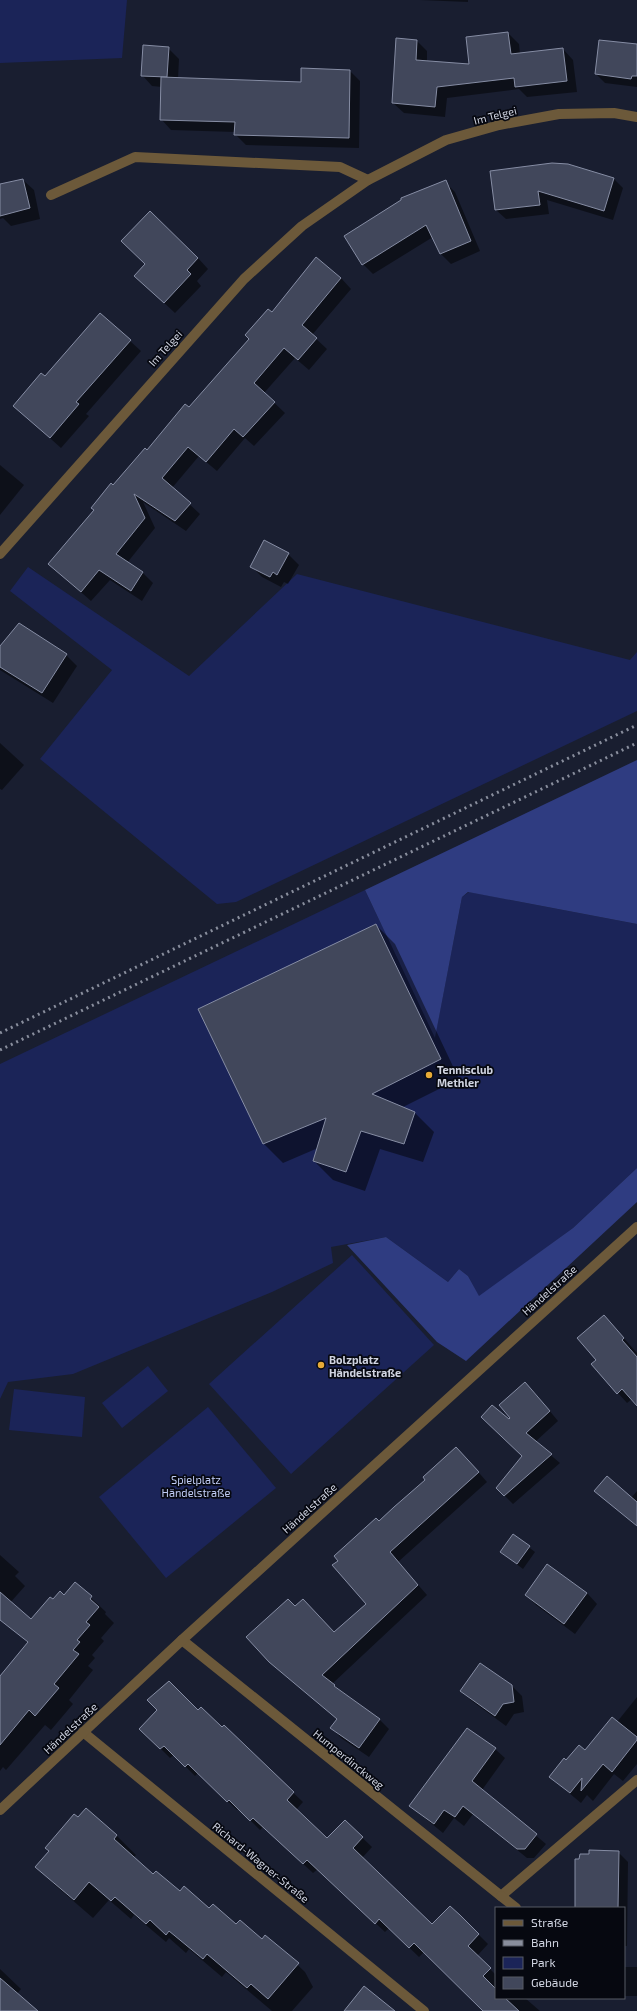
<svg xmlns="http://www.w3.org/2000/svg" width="637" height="2011" font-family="'Exo 2',sans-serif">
	<rect width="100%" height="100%" fill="#191e30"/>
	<g fill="#1b2458">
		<path d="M0,0H127L122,58L0,63Z"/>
		<path d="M28,567L189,676L297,574L630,660L637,652V711L236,902L217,904L40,759L112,670L10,591Z"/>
		<path d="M365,890L435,1037L462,897L469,892L637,924V1168L573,1228L479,1297L468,1276L459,1269L448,1282L386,1237L331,1247L333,1263L272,1292L73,1374L8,1382L0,1399V1064Z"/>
		<path d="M352,1255L434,1345L291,1474L209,1384Z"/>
		<path d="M148,1366L168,1391L122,1428L102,1403Z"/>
		<path d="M14,1389L85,1397L82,1437L9,1430Z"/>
		<path d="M208,1407L276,1488L166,1578L99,1497Z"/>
	</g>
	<g fill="#2f3c81">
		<path d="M637,760V924L468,892L462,897L435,1038L365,890Z"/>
		<path d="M637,1168V1202L466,1361L437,1342L347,1245L386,1237L448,1282L459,1269L468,1276L479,1296L573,1228Z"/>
	</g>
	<g fill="#0007">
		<path d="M420,0H468V2Z"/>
		<path d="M508,33L519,44L520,54L563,49L573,60L577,92L527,97L519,89L447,98L445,117L404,113L393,103L416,40L427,51V62L470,65Z"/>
		<path d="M637,45V87L605,83L596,74Z"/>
		<path d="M168,48L179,59L178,79L302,83L350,71L360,81L359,148L246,145L235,134V132L171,130L161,119L162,87L152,86L142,75Z"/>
		<path d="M491,172L614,179L623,188L613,220L547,200L549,214L506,219L496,210Z"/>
		<path d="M23,180L34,190L40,219L11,226L3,218L0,219V185Z"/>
		<path d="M445,182L455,192L480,251L451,264L441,254L433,237L373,274L363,264Z"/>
		<path d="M198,258L208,269L197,281L201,286L175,313L146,286V264Z"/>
		<path d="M341,278L351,289L312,335L327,349L309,370L295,358L264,393L285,413L254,446L245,438L217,471L199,456L172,488L200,514L186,531L143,502L155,528L127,563L143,573L153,583L142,601L110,580L91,601L49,564L95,511L113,486L189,408L272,313Z"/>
		<path d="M130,341L141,351L86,414L89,416L61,448L14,406L45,377Z"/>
		<path d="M0,465L24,485L0,515Z"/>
		<path d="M288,554L299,565L288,584L284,582L281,587L262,577L251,566Z"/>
		<path d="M0,648L66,655L77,666L53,703L0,670Z"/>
		<path d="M0,743L24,765L2,790L0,789Z"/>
		<path d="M376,925L395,944L459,1079L401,1108L415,1113L434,1132L423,1162L380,1149L365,1191L333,1180L314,1161L318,1148L283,1163L264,1144L199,1009Z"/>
		<path d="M613,1326L637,1353V1405L632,1399L627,1403L618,1393L597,1360Z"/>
		<path d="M534,1392L558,1421L535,1442L560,1463L513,1504L497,1488L523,1456L509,1421Z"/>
		<path d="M466,1458L487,1482L398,1562L427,1595L332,1684L379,1719L389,1729L369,1757L341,1738L332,1728L338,1720L270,1662L295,1607L334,1633L368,1604L339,1561L379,1522Z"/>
		<path d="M596,1491L631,1498L637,1491V1526Z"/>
		<path d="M513,1535L535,1552L523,1569L501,1552Z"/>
		<path d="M0,1555L19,1572L15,1576L25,1586L9,1604L0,1596Z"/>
		<path d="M75,1583L106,1612L105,1614L114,1623L101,1638L104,1641L92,1655L95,1658L88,1666L93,1670L69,1700L73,1704L51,1730L45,1725L6,1770L3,1767L0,1771V1678L28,1643L18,1633L53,1600L64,1596Z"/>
		<path d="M587,1593L597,1604L575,1634L536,1605L526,1595Z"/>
		<path d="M511,1685L522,1696L524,1712L514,1714L506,1726L472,1701L461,1691Z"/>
		<path d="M637,1697V1764L623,1781L614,1774L593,1801L587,1795L581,1803L550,1777L566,1762L585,1751L617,1722Z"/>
		<path d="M199,1711L222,1729L224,1727L303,1802L296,1810L327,1840L345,1821L372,1847L362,1858L432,1925L450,1907L479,1935L488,1944L477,1956L496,1975V1998H525L540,2011H484L424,1952L419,1957L389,1928L385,1932L318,1869L313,1873L263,1827L260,1830L239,1809L237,1810L198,1773L195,1776L174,1755L170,1758L141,1729Z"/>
		<path d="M467,1729L495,1749L505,1758L482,1790L546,1844L534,1858H527L473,1814L464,1826L454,1818L443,1833L410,1806Z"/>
		<path d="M86,1809L117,1836L136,1855L133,1858L153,1876L285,1953L305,1972L313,1987L292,2011H272L226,1972L222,1977L189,1949L186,1953L169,1938L166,1942L134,1915L131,1919L109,1900L93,1918L56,1886L37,1867Z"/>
		<path d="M618,1852L628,1862L627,1946H624V1908H576Z"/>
		<rect x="624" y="1967" width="13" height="29"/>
		<path d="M0,1969L21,1989L17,1994L37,2011H0Z"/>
	</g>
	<g fill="#41475b" stroke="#868da4">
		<path d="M508,32L511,54L563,48L567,81L515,87L514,78L437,87L435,107L392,103L396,38L417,40L416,60L469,64L466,37Z"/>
		<path d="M599,40L637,44V76H632L631,79L595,74Z"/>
		<path d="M143,45L169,47L167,77L141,76Z"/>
		<path d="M301,68L350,70L349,138L234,135L235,122L160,120L161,77L301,82Z"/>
		<path d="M552,163L568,164L614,178L604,211L538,191L540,205L495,210L490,171Z"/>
		<path d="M23,179L30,208L0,216V184Z"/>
		<path d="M446,180L471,241L440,254L426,225L362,265L344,236L401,200V198Z"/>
		<path d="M150,211L198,258L187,270L191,274L164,303L134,276L145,264L121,241Z"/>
		<path d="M316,257L341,278L302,325L317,338L298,360L284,348L254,383L275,402L243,437L234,429L206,462L188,447L162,478L191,503L175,521L134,494L145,518L116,554L143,572L131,591L99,570L81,592L48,564L94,510L91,508L111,483L113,485L145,448L147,450L185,404L189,407L249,339L245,335L268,309L272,312Z"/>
		<path d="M100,313L131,340L76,402L79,404L50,438L13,406L41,373L45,376Z"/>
		<path d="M264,540L289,553L277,575L273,572L270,577L250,567Z"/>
		<path d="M19,623L67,654L42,693L0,667V646Z"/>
		<path d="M376,924L441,1059L372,1094L415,1112L404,1144L361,1131L346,1172L313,1161L326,1118L263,1144L198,1009Z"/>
		<path d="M604,1315L624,1338L622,1340L637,1357V1406L622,1389L617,1394L591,1364L596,1360L577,1338Z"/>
		<path d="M525,1382L550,1411L526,1433L552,1454L504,1496L496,1488L522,1456L481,1417L492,1405L509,1419L510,1418L499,1405Z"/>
		<path d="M456,1447L479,1472L390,1552L418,1585L322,1675L335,1685L334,1686L380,1719L359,1748L330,1728L337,1719L269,1662L246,1637L288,1599L295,1606L303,1599L334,1632L366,1604L332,1565L338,1561L334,1556L376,1518L379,1521L394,1507L425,1480L423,1477Z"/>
		<path d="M607,1476L637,1502V1526L594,1491Z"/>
		<path d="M513,1534L530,1546L517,1564L500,1552Z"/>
		<path d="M547,1564L587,1593L564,1624L525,1595Z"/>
		<path d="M75,1582L92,1596L90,1599L99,1607L86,1622L90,1625L77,1640L80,1642L73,1650L79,1654L54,1684L59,1688L35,1716L29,1710L0,1745V1676L28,1642L0,1620V1592L31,1619L50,1597L53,1599L60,1591L64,1595Z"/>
		<path d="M480,1663L512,1685L514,1702L503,1704L495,1716L460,1691Z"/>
		<path d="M169,1681L198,1710L201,1707L222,1727L224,1725L294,1792L287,1800L327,1838L345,1820L363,1837L353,1848L432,1924L450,1906L460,1915L479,1934L468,1946L491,1968L483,1976L496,1989V1998H505L519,2011H483L414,1943L409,1948L379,1919L375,1924L307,1860L303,1864L253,1818L250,1821L229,1800L227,1802L188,1764L185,1767L164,1746L160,1749L139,1729L157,1710L147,1700Z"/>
		<path d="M612,1717L637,1737V1740L612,1772L603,1764L581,1791L582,1778L570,1793L549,1777L564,1758L566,1760L579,1745L585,1750Z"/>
		<path d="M467,1728L496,1748L472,1781L537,1834L525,1849H517L463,1806L455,1817L444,1810L434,1824L409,1806Z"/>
		<path d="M86,1808L117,1835L114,1839L153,1874L156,1871L180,1891L184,1886L209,1908L213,1904L236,1924L240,1920L262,1939L265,1935L299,1963L268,1999L251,1984L247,1988L207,1954L203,1959L169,1931L166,1935L150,1920L146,1924L115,1897L111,1901L89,1882L74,1900L35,1867L49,1851L45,1848L74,1814L78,1817Z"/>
		<path d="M589,1850L619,1851L618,1908H575V1859H579L580,1854H589Z"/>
		<path d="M0,1978L38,2011H0Z"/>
		<path d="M364,1986L395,2011H344Z"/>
	</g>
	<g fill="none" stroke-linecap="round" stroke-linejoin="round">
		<g stroke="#6c593a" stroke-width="10">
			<path d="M51,195L135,157L340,167L368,180"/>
			<path d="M0,554L244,279L302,226L368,180L446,140L499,125L559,114L614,113L637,117"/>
			<path d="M182,1640L501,1896L637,1780"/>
			<path d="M83,1732L424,2011"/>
			<path d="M0,1810L182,1640L637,1227"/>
			<path d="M501,1896L516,1908"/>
		</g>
		<g stroke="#898e9d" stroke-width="3" stroke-dasharray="2 4" stroke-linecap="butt">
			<path d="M0,1033L637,725"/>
			<path d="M0,1050L637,743"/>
		</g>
	</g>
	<g fill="#e8ab37" stroke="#060810" stroke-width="1.5">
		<circle cx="429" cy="1075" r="4"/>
		<circle cx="321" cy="1365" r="4"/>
	</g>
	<g text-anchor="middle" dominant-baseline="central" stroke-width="3.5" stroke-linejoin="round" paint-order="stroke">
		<g font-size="11" fill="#d0d4e1" stroke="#060810">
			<text transform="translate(495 115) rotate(-14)">Im Telgei</text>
			<text transform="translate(165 348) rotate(-48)">Im Telgei</text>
			<text transform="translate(549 1290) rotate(-42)">Händelstraße</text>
			<text transform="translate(309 1508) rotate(-42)">Händelstraße</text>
			<text transform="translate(70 1728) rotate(-43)">Händelstraße</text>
			<text transform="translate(349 1759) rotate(39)">Humperdinckweg</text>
			<text transform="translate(261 1862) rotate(39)">Richard-Wagner-Straße</text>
		</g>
		<g font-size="11" font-weight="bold" fill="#d0d4e1" stroke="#060810" text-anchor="start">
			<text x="437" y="1069">Tennisclub<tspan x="437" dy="13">Methler</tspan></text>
			<text x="329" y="1359">Bolzplatz<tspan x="329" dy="13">Händelstraße</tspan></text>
		</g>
		<g font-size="11" fill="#c1cdf6" stroke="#060810">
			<text x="196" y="1479">Spielplatz<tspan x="196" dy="13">Händelstraße</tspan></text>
		</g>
	</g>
	<rect x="495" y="1907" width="130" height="92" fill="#060810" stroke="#575a64"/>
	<rect x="503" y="1920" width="20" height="6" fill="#6c593a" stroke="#575a64"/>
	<text x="531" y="1927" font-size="12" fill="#d0d4e1">Straße</text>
	<rect x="503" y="1940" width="20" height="6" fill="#898e9d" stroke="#575a64"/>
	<text x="531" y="1947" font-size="12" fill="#d0d4e1">Bahn</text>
	<rect x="503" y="1957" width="20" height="12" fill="#1b2458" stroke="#575a64"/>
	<text x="531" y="1967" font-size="12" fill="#d0d4e1">Park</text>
	<rect x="503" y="1977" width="20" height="12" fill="#41475b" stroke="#575a64"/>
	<text x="531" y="1987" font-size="12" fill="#d0d4e1">Gebäude</text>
</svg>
